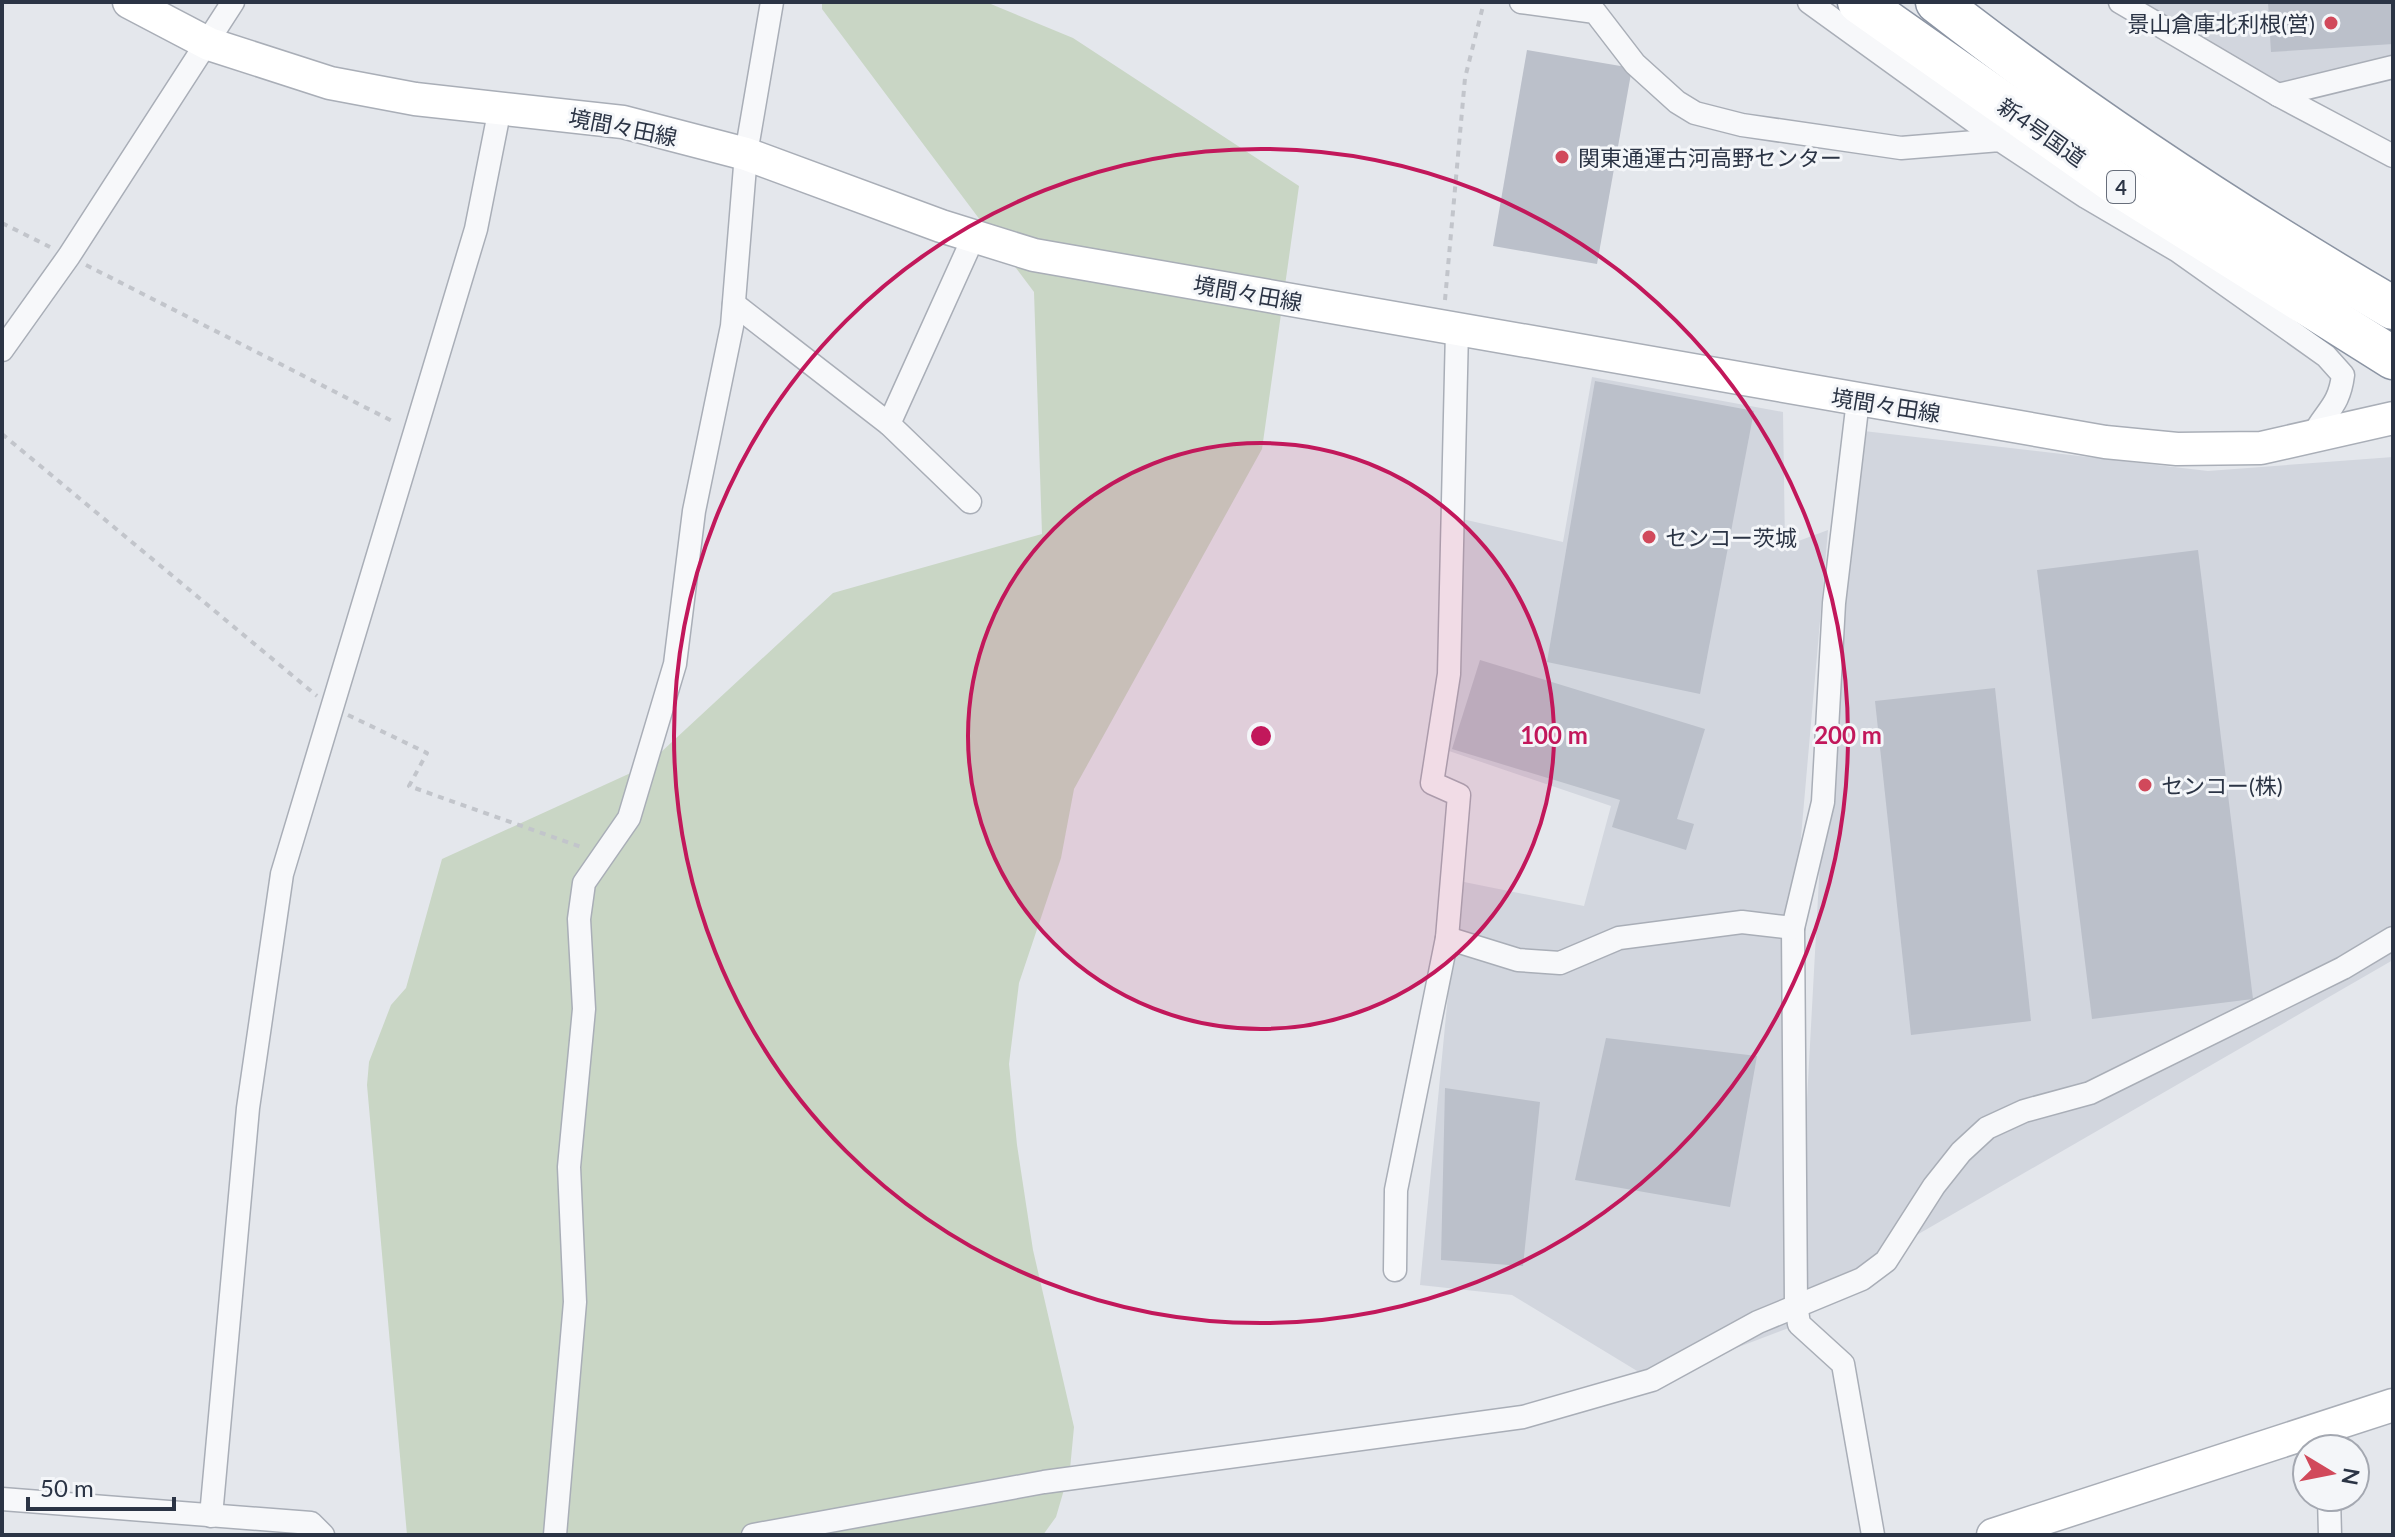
<svg xmlns="http://www.w3.org/2000/svg" width="2395" height="1537" font-family="Lato,'Noto Sans JP',sans-serif">
	<rect width="100%" height="100%" fill="#e4e7ec"/>
	<g fill="#d2d6de">
		<path d="M2138,2H2393V67L2288,97Z"/>
		<path d="M1592,377L1783,412L1785,546L1828,530L1793,928L1799,1247L1834,603L1855,430L2208,471L2393,457V960L1799,1303V1324L1652,1380L1512,1295L1420,1285L1459,881L1584,906L1611,806L1449,751L1462,519L1563,542Z"/>
	</g>
	<path fill="#c9d6c5" d="M822,2H986L1073,38L1299,186L1262,449L1074,789L1061,858L1019,983L1009,1064L1017,1145L1033,1250L1074,1427L1070,1469L1056,1517L1043,1535H407L367,1085L369,1062L391,1005L406,988L442,859L646,766L833,593L1042,534L1034,292L822,9Z"/>
	<g fill="#bbc0ca">
		<path d="M2268,2H2393V44L2271,52Z"/>
		<path d="M1527,50L1632,68L1597,264L1493,246Z"/>
		<path d="M1595,381L1754,411L1700,694L1547,662Z"/>
		<path d="M2198,550L2253,999L2092,1019L2037,570Z"/>
		<path d="M1480,660L1705,729L1677,819L1694,824L1686,850L1612,827L1620,800L1452,749Z"/>
		<path d="M1995,688L2031,1021L1911,1035L1875,701Z"/>
		<path d="M1606,1038L1757,1056L1730,1207L1575,1180Z"/>
		<path d="M1445,1088L1540,1102L1523,1266L1441,1260Z"/>
	</g>
	<g fill="none" stroke-linecap="round" stroke-linejoin="round">
		<defs>
			<g id="street">
				<path d="M1521,2L1595,12L1635,64L1677,102L1695,113L1742,125L1901,148L2000,140L2086,197L2178,251L2326,356L2343,375C2339,407 2326,410 2312,437"/>
				<path d="M1809,2L2000,140"/>
				<path d="M2120,2L2278,95L2393,156"/>
				<path d="M2278,95L2393,67"/>
				<path d="M734,304L889,424L974,236"/>
				<path d="M2,350L69,256L233,2"/>
				<path d="M1858,400L1834,603L1823,802L1793,928L1796,1304L1799,1324L1843,1364L1873,1535"/>
				<path d="M889,424L970,502"/>
				<path d="M1447,938L1518,960L1560,963L1619,938L1742,922L1793,928"/>
				<path d="M1395,1270L1396,1190L1447,938L1459,795L1432,783L1449,674L1457,330"/>
				<path d="M2329,1497L2330,1535"/>
				<path d="M2,1499L311,1523L323,1535"/>
				<path d="M211,1516L248,1108L282,874L476,229L500,108"/>
				<path d="M555,1535L575,1302L569,1167L584,1009L579,919L584,883L629,818L675,664L694,511L732,326L746,154L772,2"/>
				<path d="M753,1535L1044,1482L1523,1417L1652,1380L1758,1322L1862,1279L1886,1261L1934,1186L1961,1152L1987,1128L2024,1111L2090,1093L2343,968L2393,938"/>
			</g>
			<g id="secondary">
				<path d="M129,2L209,44L330,83L415,99L623,122L746,154L941,226L1034,255L2105,442L2177,449L2261,448L2393,418"/>
				<path d="M1993,1535L2393,1405"/>
			</g>
			<g id="highway">
				<path d="M1859,2L2126,190L2393,358"/>
				<path d="M1937,2C2082,115 2234,215 2393,308"/>
			</g>
		</defs>
		<use href="#street" stroke="#a9aeb7" stroke-width="25"/>
		<use href="#secondary" stroke="#a9aeb7" stroke-width="35"/>
		<use href="#highway" stroke="#8b94a3" stroke-width="45"/>
		<g stroke="#c2c5cb" stroke-width="4" stroke-dasharray="6 6" stroke-linecap="butt">
			<path d="M2,223L50,247"/>
			<path d="M86,265L396,423"/>
			<path d="M1445,300L1465,78L1484,2"/>
			<path d="M2,434L317,696"/>
			<path d="M348,715L427,753L409,786L584,848"/>
		</g>
		<use href="#street" stroke="#f7f8fa" stroke-width="22"/>
		<use href="#secondary" stroke="#fff" stroke-width="32"/>
		<use href="#highway" stroke="#fff" stroke-width="42"/>
	</g>
	<circle cx="1261" cy="736" r="293" fill="#c2185b" fill-opacity=".12"/>
	<g fill="none" stroke="#c2185b" stroke-width="4">
		<circle cx="1261" cy="736" r="293"/>
		<circle cx="1261" cy="736" r="587"/>
	</g>
	<g fill="#d1495b" stroke="#f4f6f9" stroke-width="3">
		<circle cx="2331" cy="23" r="8"/>
		<circle cx="1562" cy="157" r="8"/>
		<circle cx="1649" cy="537" r="8"/>
		<circle cx="2145" cy="785" r="8"/>
	</g>
	<g text-anchor="middle" dominant-baseline="central" stroke-width="6" stroke-linejoin="round" paint-order="stroke">
		<rect fill="#f4f6f9" stroke="#676e7b" stroke-width="2" x="2107" y="171" width="28" height="32" rx="6"/>
		<g font-size="20" font-weight="bold" fill="#2b3445">
			<text x="2121" y="187">4</text>
		</g>
		<g font-size="22" fill="#2b3445" stroke="#f4f6f9" text-anchor="start">
			<text x="2315" y="23" text-anchor="end">景山倉庫北利根(営)</text>
			<text x="1578" y="157">関東通運古河高野センター</text>
			<text x="1665" y="537">センコー茨城</text>
			<text x="2161" y="785">センコー(株)</text>
		</g>
		<g font-size="22" fill="#2b3445" stroke="#f4f6f9">
			<text transform="translate(623 127) rotate(11)">境間々田線</text>
			<text transform="translate(2042 132) rotate(35)">新4号国道</text>
			<text transform="translate(1248 293) rotate(10)">境間々田線</text>
			<text transform="translate(1886 405) rotate(9)">境間々田線</text>
		</g>
	</g>
	<circle cx="1261" cy="736" r="12" fill="#c2185b" stroke="#f4f6f9" stroke-width="4"/>
	<g font-size="24" text-anchor="middle" font-weight="bold" fill="#c2185b" stroke="#f4f6f9" stroke-width="6" stroke-linejoin="round" paint-order="stroke">
		<text x="1554" y="744">100 m</text>
		<text x="1848" y="744">200 m</text>
	</g>
	<rect width="2395" height="1537" fill="none" stroke="#2b3445" stroke-width="8"/>
	<g transform="translate(2331 1473) rotate(100)"><circle r="38" fill="#f4f6f9" stroke="#a4a8b1" stroke-width="2"/>
	<path d="M0-6L14 30L0 20L-14 30Z" fill="#d1495b"/>
	<text y="-12" font-size="22" font-weight="bold" text-anchor="middle" fill="#2b3445">N</text>
	</g>
	<path d="M28 1497v12h146v-12" fill="none" stroke="#2b3445" stroke-width="4"/>
	<text x="40" y="1497" font-size="24" fill="#2b3445" stroke="#f4f6f9" stroke-width="6" paint-order="stroke">50 m</text>
</svg>
